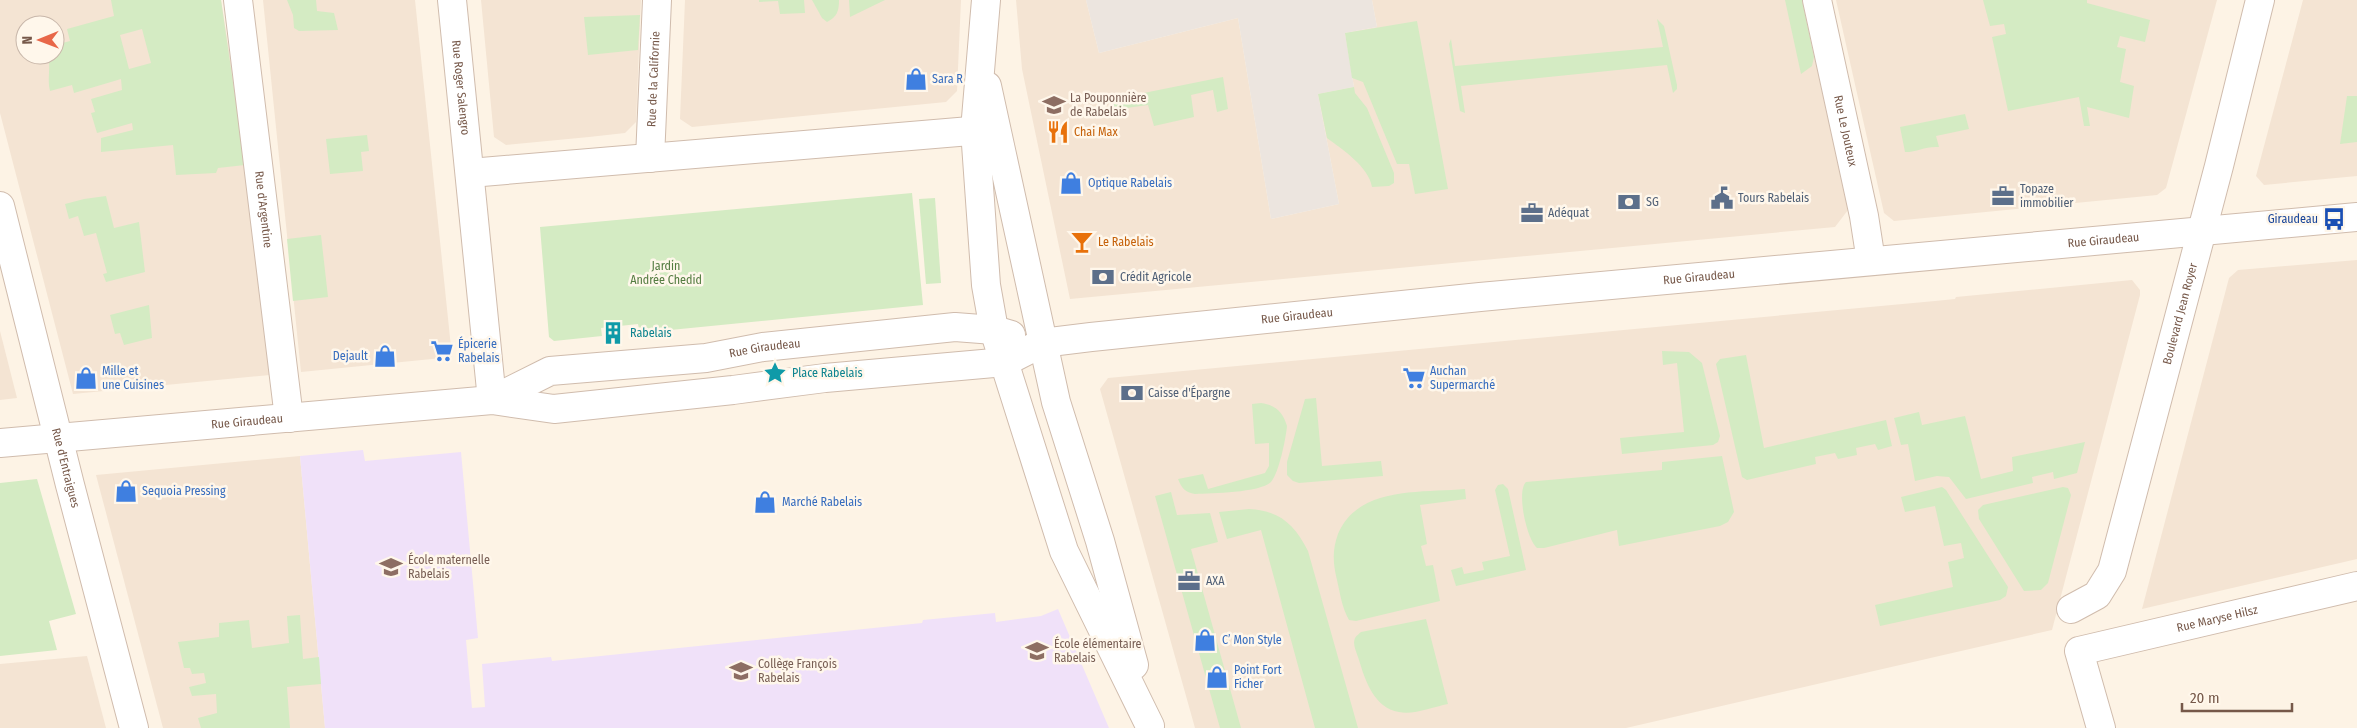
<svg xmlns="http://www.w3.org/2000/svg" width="2357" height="728" font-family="'Fira Sans Condensed',sans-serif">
	<rect width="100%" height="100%" fill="#fdf3e5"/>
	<g fill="#f4e4d3" fill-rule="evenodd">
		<path d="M0,0H221L243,139L270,375L73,394L0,113ZM25,25H55V55H25Z"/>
		<path d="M263,0H415L452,357L301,372Z"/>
		<path d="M481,0H641L636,122L625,133L589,137L506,145L494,137Z"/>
		<path d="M685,0H961L957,91L946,102L692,127L680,119Z"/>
		<path d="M1016,0H1086L1099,53L1238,18L1271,219L1339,204L1318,94L1354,87L1345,33L1377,27L1372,0H1802L1848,210L1835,227L1070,299L1022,69Z"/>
		<path d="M1836,0H2217L2166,188L2157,195L1894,221L1884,213Z"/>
		<path d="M2303,0H2357V176L2264,185L2256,176Z"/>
		<path d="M2357,260V559L2142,609L2229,278L2238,270Z"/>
		<path d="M2132,280L2140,290V295L2052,630L1626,728H1195L1100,389L1108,378L1935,301L1955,299L1956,297Z"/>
		<path d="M0,331L17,398L0,400Z"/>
		<path d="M300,456L325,728H163L96,475Z"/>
		<path d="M87,656L106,728H0V664Z"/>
	</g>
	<path fill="#ece5df" d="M1086,0H1372L1377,27L1345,33L1354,87L1318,94L1339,204L1271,219L1238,18L1099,53Z"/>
	<path fill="#f0e1f9" d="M363,450L365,461L461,452L478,638L466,640L472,708L485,707L482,664L551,657L552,661L922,623L923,620L995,613L996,622L1041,616L1058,609L1109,728H325L300,456Z"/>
	<g fill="#d4ebc3" fill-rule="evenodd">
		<path d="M111,0H221L245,165L218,168L216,173L176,175L173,145L101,152V138L133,130L132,123L97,133L91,113L95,112L91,99L122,90L121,79L74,93L72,85L50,91C47,79 51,68 48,55H55V45L70,41L67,29L114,16ZM142,29L151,63L129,69L120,35Z"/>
		<path d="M287,0H316L317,11L334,13L338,30L299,31L294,28L293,15Z"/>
		<path d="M759,0H804L805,13L780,14L778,1L759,2Z"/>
		<path d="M812,0H839C839,11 837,17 827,22L822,18Z"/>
		<path d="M849,0H885L850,17Z"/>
		<path d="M1785,0H1802L1814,57L1812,66L1801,74Z"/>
		<path d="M1983,0H2087V3L2150,20L2145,42L2120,36L2117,47L2126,49L2120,82L2134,86L2129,118L2087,107L2090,126H2084L2079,97L2008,111L1992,37L2006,34L2004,24L1990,26Z"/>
		<path d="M640,15L638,50L588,55L584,17Z"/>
		<path d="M1657,19L1664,26L1677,85V89L1673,93L1667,65L1461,86L1465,113L1460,111L1449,44L1451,39L1455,66L1663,47Z"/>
		<path d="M1417,21L1448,189L1415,194L1409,164H1397L1363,82L1352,78L1345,33Z"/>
		<path d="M1223,77L1228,109L1217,112L1213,90L1191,95L1194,117L1154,126L1148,105L1112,110L1109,100Z"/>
		<path d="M1354,87L1355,93L1367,108L1394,173V183L1389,186L1372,187C1369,167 1342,149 1327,138L1318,94Z"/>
		<path d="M2347,96H2357V142L2340,144Z"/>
		<path d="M1965,114L1969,129L1936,136L1939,147C1925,146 1918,152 1905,152L1900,127Z"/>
		<path d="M367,135L369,151L361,152L363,171L330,174L326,139Z"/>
		<path d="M912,193L923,305L640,333L638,324L601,328L602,336L554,341L549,337L540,227Z"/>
		<path d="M106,196L114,228L139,222L145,272L106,282L103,274L107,273L96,233L84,236L78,216L69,219L65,204L84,199Z"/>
		<path d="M935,198L941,283L926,284L919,199Z"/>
		<path d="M321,235L328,297L293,301L287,239Z"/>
		<path d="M149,305L152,338L124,345L120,333L115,334L110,315Z"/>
		<path d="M1662,351L1689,352L1702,363L1720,436L1718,442L1713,445L1622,454L1620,438L1684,432L1677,363L1663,365Z"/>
		<path d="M1746,355L1764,448L1886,420L1892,446L1878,450L1875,444L1856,448L1857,455L1838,459L1835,453L1815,457L1816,464L1747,480L1742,477L1716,364L1720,359Z"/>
		<path d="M1316,398L1322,466L1381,461L1383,476L1299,483L1293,481L1287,475V462L1305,399Z"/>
		<path d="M1261,403C1276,405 1283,412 1287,426C1286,438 1279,473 1271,482C1259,493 1212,493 1195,494C1185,492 1182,489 1178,479L1203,474L1208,489L1265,473L1269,466V443L1255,444L1252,404Z"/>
		<path d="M1919,412L1922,425L1965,416L1981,479L2013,471L2012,457L2085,442L2077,473L2054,479L2053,472L2032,477L2033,483L1966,499L1949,477L1937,476L1915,481L1908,444L1901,445L1894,418Z"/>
		<path d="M1722,456L1734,512L1728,522L1720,526L1619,546L1617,530L1544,548H1537C1527,540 1516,492 1526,482L1662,470V462Z"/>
		<path d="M37,479L76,614L49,621L57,650L0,656V483Z"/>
		<path d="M1503,484L1508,489L1526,570L1456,586L1451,570L1462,567L1464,574L1484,570L1482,562L1510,556L1495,490L1498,485Z"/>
		<path d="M1942,487L1946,490L2008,587L2006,596L2000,600L1880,626L1875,605L1953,587L1948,562L1964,558L1961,543L1944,546L1935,506L1905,512L1901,497Z"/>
		<path d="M2063,487L2068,488L2071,495L2048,583L2041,590L2024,591L1979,519L1978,510L1983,505Z"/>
		<path d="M1465,489L1466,499L1420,505L1427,544L1421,546L1426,566L1433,565L1440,601L1356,621L1349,620C1342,608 1340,593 1337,580C1333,564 1332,550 1338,534C1358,486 1421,493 1465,489Z"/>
		<path d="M1171,492L1177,515L1210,513L1218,542L1191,549L1241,728H1220L1155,496Z"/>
		<path d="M1249,509C1280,511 1294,524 1308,551L1358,728H1315L1261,530L1227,539L1219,512Z"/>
		<path d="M300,615L303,659L319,657L321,684L287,687L290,728H201L198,718L217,713L216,694L192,696L189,687L206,683L204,673L192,674L190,668H184L178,642L219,637V623L249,620L252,648L289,643L287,616Z"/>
		<path d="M1426,619L1448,704C1433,707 1414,715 1399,712C1374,708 1365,680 1359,660C1357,653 1352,644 1355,638C1357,635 1359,634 1361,632Z"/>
	</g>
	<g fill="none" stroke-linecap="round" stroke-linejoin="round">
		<defs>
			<g id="minor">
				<path id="s1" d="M238,0L289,418"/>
				<path id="s2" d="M452,0L492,400"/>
				<path d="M986,0L975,130L986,285L994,330L1064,551L1150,726"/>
				<path id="s3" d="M1817,0L1864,216L1871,261"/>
				<path d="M987,86L1056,402L1100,541L1134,665"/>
				<path id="s4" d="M650,158L657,0"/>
				<path d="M470,173L994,129"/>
				<path id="s5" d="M0,206L70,485L134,728"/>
				<path id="s6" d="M492,400L550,371L706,358L763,347L955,327L994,330L1011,335"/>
				<path id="s7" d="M0,443L492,400L554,409L733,390L825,378L1005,362L1042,343L1091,337L1480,297L2357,217"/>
				<path id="s8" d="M2071,609L2097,595L2112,571L2219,166L2260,0"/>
				<path id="s9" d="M2101,728L2079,651L2357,586"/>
			</g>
		</defs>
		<use href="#minor" stroke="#d0bcad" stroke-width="30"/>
		<use href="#minor" stroke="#fff" stroke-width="28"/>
	</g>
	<defs>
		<symbol id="shop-bare" viewBox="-9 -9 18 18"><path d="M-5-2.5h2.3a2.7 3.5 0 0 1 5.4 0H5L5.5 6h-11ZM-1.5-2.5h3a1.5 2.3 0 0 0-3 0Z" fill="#3f7fe0" stroke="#fff7eb" stroke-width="2.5" paint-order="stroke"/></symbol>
		<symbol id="school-bare" viewBox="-9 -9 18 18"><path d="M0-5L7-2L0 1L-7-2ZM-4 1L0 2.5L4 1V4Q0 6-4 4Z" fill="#8d6e63" stroke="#fff7eb" stroke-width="2.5" paint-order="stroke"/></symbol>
		<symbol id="restaurant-bare" viewBox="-9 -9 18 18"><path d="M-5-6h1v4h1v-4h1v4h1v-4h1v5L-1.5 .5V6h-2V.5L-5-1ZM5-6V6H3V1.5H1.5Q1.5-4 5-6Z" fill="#e8710a" stroke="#fff7eb" stroke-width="2.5" paint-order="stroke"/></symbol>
		<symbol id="office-bare" viewBox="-9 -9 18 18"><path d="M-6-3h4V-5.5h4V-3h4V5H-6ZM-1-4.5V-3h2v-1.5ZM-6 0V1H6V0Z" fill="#5c6f8a" stroke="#fff7eb" stroke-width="2.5" paint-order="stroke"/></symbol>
		<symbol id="civic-bare" viewBox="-9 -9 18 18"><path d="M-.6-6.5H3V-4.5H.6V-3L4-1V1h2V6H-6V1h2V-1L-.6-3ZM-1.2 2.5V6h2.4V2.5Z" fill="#5c6f8a" stroke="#fff7eb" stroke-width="2.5" paint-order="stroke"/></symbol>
		<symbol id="bank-bare" viewBox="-9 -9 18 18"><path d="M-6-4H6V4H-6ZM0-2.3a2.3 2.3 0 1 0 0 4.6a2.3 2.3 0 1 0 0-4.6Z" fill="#5c6f8a" stroke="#fff7eb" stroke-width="2.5" paint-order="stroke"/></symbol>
		<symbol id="bus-bare" viewBox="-9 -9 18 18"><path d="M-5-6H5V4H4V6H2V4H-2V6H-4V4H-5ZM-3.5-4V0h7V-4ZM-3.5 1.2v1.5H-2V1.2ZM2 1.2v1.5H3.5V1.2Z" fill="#1a4fb4" stroke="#fff7eb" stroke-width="2.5" paint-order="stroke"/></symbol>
		<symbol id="bar-bare" viewBox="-9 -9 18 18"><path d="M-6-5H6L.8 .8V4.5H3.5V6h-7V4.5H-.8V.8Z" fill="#e8710a" stroke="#fff7eb" stroke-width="2.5" paint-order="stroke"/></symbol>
		<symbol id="building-bare" viewBox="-9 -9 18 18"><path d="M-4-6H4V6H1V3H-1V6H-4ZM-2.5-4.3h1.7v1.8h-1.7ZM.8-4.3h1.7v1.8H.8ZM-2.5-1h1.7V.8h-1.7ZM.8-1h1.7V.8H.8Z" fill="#0f9aa8" stroke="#fff7eb" stroke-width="2.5" paint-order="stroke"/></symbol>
		<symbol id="supermarket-bare" viewBox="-9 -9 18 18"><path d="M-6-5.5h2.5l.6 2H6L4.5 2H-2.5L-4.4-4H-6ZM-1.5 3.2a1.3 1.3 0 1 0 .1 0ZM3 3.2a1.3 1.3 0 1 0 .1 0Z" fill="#3f7fe0" stroke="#fff7eb" stroke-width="2.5" paint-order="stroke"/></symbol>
		<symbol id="sight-bare" viewBox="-9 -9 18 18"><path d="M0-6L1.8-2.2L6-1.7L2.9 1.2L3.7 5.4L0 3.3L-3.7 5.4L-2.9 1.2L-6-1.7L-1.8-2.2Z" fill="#0f9aa8" stroke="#fff7eb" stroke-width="2.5" paint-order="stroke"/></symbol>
	</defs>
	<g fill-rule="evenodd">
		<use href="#shop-bare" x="900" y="63" width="32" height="32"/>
		<use href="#school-bare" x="1038" y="89" width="32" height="32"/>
		<use href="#restaurant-bare" x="1042" y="116" width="32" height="32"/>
		<use href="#shop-bare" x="1055" y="167" width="32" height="32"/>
		<use href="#office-bare" x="1987" y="180" width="32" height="32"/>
		<use href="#civic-bare" x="1706" y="182" width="32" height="32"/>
		<use href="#bank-bare" x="1613" y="186" width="32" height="32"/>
		<use href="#office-bare" x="1516" y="197" width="32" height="32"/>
		<use href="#bus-bare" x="2318" y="203" width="32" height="32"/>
		<use href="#bar-bare" x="1066" y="226" width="32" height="32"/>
		<use href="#bank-bare" x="1087" y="261" width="32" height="32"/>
		<use href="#building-bare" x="597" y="317" width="32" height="32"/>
		<use href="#supermarket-bare" x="426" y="335" width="32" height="32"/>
		<use href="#shop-bare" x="369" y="340" width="32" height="32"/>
		<use href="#sight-bare" x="759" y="357" width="32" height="32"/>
		<use href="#shop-bare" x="70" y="362" width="32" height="32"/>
		<use href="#supermarket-bare" x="1398" y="362" width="32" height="32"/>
		<use href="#bank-bare" x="1116" y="377" width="32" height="32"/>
		<use href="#shop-bare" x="110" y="475" width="32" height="32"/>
		<use href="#shop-bare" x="749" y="486" width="32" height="32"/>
		<use href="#school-bare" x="375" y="551" width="32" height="32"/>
		<use href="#office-bare" x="1173" y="565" width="32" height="32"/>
		<use href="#shop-bare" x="1189" y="624" width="32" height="32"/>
		<use href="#school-bare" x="1021" y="635" width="32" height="32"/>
		<use href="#school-bare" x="725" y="655" width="32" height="32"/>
		<use href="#shop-bare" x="1201" y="661" width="32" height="32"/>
	</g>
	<g text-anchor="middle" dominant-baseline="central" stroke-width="5" stroke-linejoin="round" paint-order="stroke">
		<g font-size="12" fill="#765849" stroke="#fff7eb">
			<text stroke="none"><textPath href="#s4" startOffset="79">Rue de la Californie</textPath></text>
			<text stroke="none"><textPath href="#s2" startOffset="88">Rue Roger Salengro</textPath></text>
			<text stroke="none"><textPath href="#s3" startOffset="134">Rue Le Jouteux</textPath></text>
			<text stroke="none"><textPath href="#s1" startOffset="211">Rue d'Argentine</textPath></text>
			<text stroke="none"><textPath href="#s7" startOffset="2118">Rue Giraudeau</textPath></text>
			<text stroke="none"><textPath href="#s7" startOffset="1712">Rue Giraudeau</textPath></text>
			<text stroke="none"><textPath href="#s8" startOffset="324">Boulevard Jean Royer</textPath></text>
			<text stroke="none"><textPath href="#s7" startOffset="1308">Rue Giraudeau</textPath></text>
			<text stroke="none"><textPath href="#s6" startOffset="281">Rue Giraudeau</textPath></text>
			<text stroke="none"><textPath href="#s7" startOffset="248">Rue Giraudeau</textPath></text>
			<text stroke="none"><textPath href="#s5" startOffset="270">Rue d'Entraigues</textPath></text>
			<text stroke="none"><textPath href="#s9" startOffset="222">Rue Maryse Hilsz</textPath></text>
		</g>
		<g font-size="12" fill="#366cbe" stroke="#fff7eb" text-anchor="start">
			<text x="932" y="79">Sara R</text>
			<text x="1088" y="183">Optique Rabelais</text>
			<text x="458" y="344">Épicerie<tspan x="458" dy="14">Rabelais</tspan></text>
			<text x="368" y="356" text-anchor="end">Dejault</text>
			<text x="102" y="371">Mille et<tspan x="102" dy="14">une Cuisines</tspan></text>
			<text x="1430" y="371">Auchan<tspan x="1430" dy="14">Supermarché</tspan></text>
			<text x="142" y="491">Sequoia Pressing</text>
			<text x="782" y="502">Marché Rabelais</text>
			<text x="1222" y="640">C’ Mon Style</text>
			<text x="1234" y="670">Point Fort<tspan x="1234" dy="14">Ficher</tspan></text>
		</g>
		<g font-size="12" fill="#785e54" stroke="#fff7eb" text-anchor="start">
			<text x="1070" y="98">La Pouponnière<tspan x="1070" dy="14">de Rabelais</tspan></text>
			<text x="408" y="560">École maternelle<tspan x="408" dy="14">Rabelais</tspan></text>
			<text x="1054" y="644">École élémentaire<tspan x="1054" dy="14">Rabelais</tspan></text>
			<text x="758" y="664">Collège François<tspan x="758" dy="14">Rabelais</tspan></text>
		</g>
		<g font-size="12" fill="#c56008" stroke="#fff7eb" text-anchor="start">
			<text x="1074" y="132">Chai Max</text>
			<text x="1098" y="242">Le Rabelais</text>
		</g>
		<g font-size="12" fill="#4e5e75" stroke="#fff7eb" text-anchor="start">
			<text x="2020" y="189">Topaze<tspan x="2020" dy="14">immobilier</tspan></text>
			<text x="1738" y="198">Tours Rabelais</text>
			<text x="1646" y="202">SG</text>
			<text x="1548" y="213">Adéquat</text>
			<text x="1120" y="277">Crédit Agricole</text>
			<text x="1148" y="393">Caisse d'Épargne</text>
			<text x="1206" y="581">AXA</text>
		</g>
		<g font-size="12" fill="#164399" stroke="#fff7eb" text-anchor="end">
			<text x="2318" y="219">Giraudeau</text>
		</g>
		<g font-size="12" fill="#547c41" stroke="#fff7eb">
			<text x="666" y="266">Jardin<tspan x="666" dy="14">Andrée Chedid</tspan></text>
		</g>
		<g font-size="12" fill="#0d838f" stroke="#fff7eb" text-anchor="start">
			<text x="630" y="333">Rabelais</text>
			<text x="792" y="373">Place Rabelais</text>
		</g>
	</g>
	<g transform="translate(40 40) rotate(269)"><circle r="24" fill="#fff7eb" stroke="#c8b7aa"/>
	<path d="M0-4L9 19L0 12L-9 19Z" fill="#e86748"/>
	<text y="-8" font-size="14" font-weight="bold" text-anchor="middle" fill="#765849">N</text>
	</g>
	<path d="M2182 703v8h110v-8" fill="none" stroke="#765849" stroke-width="2.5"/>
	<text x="2190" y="703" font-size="15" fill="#765849" stroke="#fff7eb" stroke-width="4" paint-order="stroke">20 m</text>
</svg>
